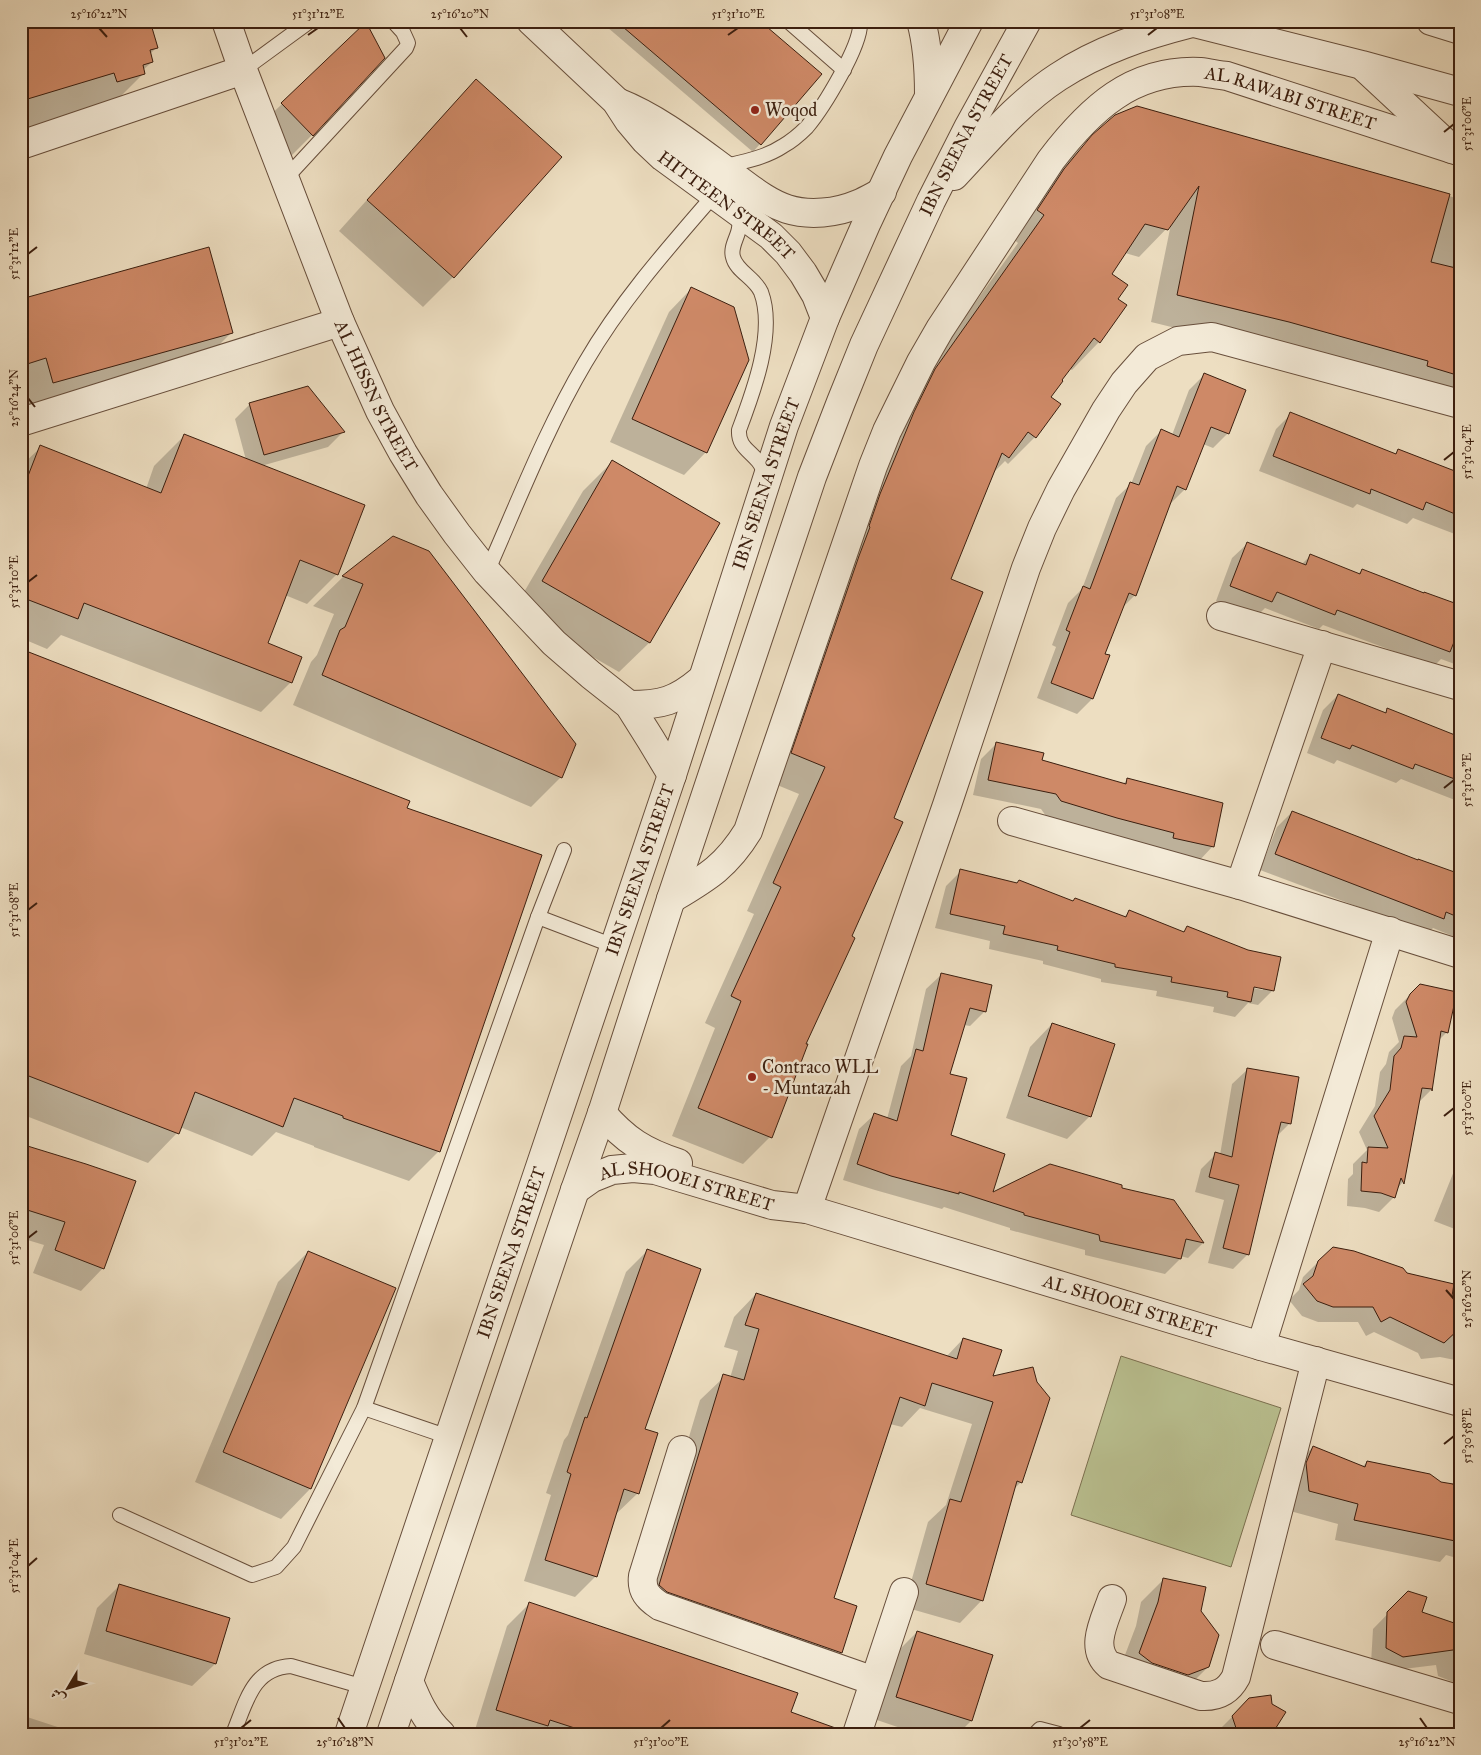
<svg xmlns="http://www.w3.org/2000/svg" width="1481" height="1755" font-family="'IM FELL Great Primer',Amiri,serif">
	<rect width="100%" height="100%" fill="#eddec1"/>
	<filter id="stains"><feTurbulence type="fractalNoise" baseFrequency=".004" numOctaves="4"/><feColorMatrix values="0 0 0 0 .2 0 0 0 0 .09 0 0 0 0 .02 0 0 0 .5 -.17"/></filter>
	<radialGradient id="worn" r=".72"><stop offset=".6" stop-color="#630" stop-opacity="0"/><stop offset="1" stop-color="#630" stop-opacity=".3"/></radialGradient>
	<path fill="#bac191" stroke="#7b7050" d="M1121,1356L1281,1408L1231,1567L1071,1515Z"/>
	<g fill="#0003" fill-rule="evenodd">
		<path d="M21,21L156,48L150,54L152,62L143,70L144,73L87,130L21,140Z"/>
		<path d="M600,21H758L820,74L753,152Z"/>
		<path d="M476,81L561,157L453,277L423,307L339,231L447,111Z"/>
		<path d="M282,104L312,135L290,157L259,126Z"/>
		<path d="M1093,136L1449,196L1460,199V412L1261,349L1151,322L1171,224L1139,257L1125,253L1110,274L1117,299L1126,306L1099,342L1072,370L1069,368L1049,397L1035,437L1008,464L1005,461L993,473L950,580L805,1044L770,1137L743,1164L672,1136L715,1028L705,1023L754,914L747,911L799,794L765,780L914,388L1018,243L1011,237L1037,198L1065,164Z"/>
		<path d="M691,289L706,452L684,475L610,442L669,312Z"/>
		<path d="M21,300L231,333L201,363L23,412L21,404Z"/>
		<path d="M1204,375L1228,433L1213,448L1203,444L1185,489L1170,504L1135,595L1121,609L1104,654L1092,699L1077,714L1037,698L1056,647L1052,645L1068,603L1082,589L1116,498L1131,484L1146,446L1161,431L1172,435L1189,390Z"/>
		<path d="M250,404L343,432L328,447L261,466L337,574L307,604L285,595L266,644L291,682L261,712L61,635L47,649L21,638V466L41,447L146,489L154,466L184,436L246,460L235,419Z"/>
		<path d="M1291,414L1394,455L1399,451L1451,471L1457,465L1460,466V536L1413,518L1407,524L1357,504L1353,508L1259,471L1276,429Z"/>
		<path d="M612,462L718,523L649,643L619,672L513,611L583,491Z"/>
		<path d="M394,537L561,777L531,807L293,705L311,662L317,655L334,614L313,606L343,577Z"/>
		<path d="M1248,543L1301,565L1310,556L1358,574L1362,570L1460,607V666L1441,659L1434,666L1323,625L1319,629L1265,608L1256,617L1216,601L1232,558Z"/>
		<path d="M21,650L405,808L439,1151L409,1181L314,1147V1146L276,1132L252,1156L180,1127L177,1133L148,1163L21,1114Z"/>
		<path d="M1338,695L1384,713L1388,710L1455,736L1460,732V802L1401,779L1396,783L1337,760L1334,764L1307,753L1323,710Z"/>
		<path d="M996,744L1041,761L1123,784L1127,780L1213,846L1198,862L1159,853L1160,848L1102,833L1046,816L1041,809L973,795L981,759Z"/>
		<path d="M1292,812L1417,861L1460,876V939L1433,928L1428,933L1260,870L1277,827Z"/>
		<path d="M961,871L1123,918L1129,912L1182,933L1187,928L1273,990L1258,1005L1248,1003L1235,1017L1213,1012L1214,1007L1156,996L1157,991L1101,982V979L1043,964V961L989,949L990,941L935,928L946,886ZM1248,987H1263V990Z"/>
		<path d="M942,974L985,1011L970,1026L964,1025L948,1075L950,1136L991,1194L1120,1189L1174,1201L1203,1243L1188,1258L1180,1256V1259L1165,1274L1085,1255V1250L1010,1230V1228L944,1207L942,1209L875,1190L843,1180L859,1129L875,1114L887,1119L901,1066L911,1056L926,989Z"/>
		<path d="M1420,985L1447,1032L1439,1040L1431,1090L1418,1103L1402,1183L1397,1189L1394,1197L1379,1212L1365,1208L1347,1206L1348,1179L1353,1174V1164L1367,1150L1359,1132L1375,1106L1380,1072L1386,1064L1389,1052L1399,1042L1392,1018L1395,1010Z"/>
		<path d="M1052,1024L1090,1116L1067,1139L1006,1118L1030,1047Z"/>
		<path d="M1248,1069L1290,1123L1277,1136L1248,1254L1233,1269L1208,1263L1224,1200L1195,1192L1201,1169L1216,1154L1220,1155L1232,1084Z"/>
		<path d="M21,1145L103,1268L81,1291L33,1273L44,1245L21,1238Z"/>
		<path d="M1460,1156V1231L1434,1221Z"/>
		<path d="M647,1251L644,1430L638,1493L616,1514L596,1576L575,1597L524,1581L551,1495L546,1493L564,1440L568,1435L626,1272Z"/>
		<path d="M308,1252L394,1289L310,1489L281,1519L195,1482L278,1282Z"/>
		<path d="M1318,1262L1406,1274L1451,1297L1460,1298V1361L1440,1357L1421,1359L1418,1353L1374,1332L1366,1336L1358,1322H1318L1302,1316L1289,1300L1299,1290L1303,1277Z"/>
		<path d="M756,1294L946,1357L963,1339L992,1378L1021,1482L1014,1489L982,1600L960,1623L904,1607L928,1522L946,1505L972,1424L920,1408L902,1427L890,1424L832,1599L841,1653L819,1675L645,1614L638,1608L700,1400L723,1378H730L738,1351L724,1347L734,1317Z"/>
		<path d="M1313,1447L1362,1467L1367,1462L1460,1497V1559L1446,1555L1440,1562L1335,1540L1338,1524L1290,1511L1293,1467Z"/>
		<path d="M1164,1579L1199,1611L1208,1667L1185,1690L1117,1676L1136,1626L1141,1602Z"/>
		<path d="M119,1586L215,1664L192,1686L84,1654L97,1608Z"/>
		<path d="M1409,1592L1421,1613L1460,1626V1695L1454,1693L1453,1682L1438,1676L1436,1665L1387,1671L1371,1663L1373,1629Z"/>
		<path d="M530,1603L789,1713L810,1734L474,1733L507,1626Z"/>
		<path d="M917,1632L991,1656L971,1721L958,1734H918L874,1719L894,1655Z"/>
		<path d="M1250,1699L1271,1705L1275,1734H1218L1217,1732Z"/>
		<path d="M21,1715L79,1734H21Z"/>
	</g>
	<g fill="#ce8967" stroke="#3c1f0f">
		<path d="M21,21H150L158,48L150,50L153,62L143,65L145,74L117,82L114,73L21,101Z"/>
		<path d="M616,21H760L822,74L761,145Z"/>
		<path d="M366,22L385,58L313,136L281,103Z"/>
		<path d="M476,79L562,157L454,278L367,200Z"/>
		<path d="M1137,106L1450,194L1431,262L1460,269V376L1427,366L1428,361L1289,322L1177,295L1199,186L1168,230L1145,224L1112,274L1128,285L1118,299L1127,305L1100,343L1094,338L1062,380L1063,381L1051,397L1061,404L1036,438L1028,432L1009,458L1002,453L982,502L951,579L983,592L894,818L903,822L852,936L855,938L806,1044H808L772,1138L698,1108L741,1001L731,996L781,887L773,883L825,767L791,753L859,556L870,527L869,526L880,494L914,412L935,369L1044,215L1037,210L1064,169L1092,135L1108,121L1115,115Z"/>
		<path d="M209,247L233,333L53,383L46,358L21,366V299Z"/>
		<path d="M691,287L734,307L749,360L707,453L632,419Z"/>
		<path d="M1204,373L1246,390L1229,434L1211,427L1186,490L1177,486L1136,596L1129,593L1105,654L1110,655L1093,699L1051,683L1070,632L1066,630L1083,586L1090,589L1130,482L1139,485L1161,429L1179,437Z"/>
		<path d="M308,386L345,432L264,455L249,403Z"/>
		<path d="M1290,412L1396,454L1398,449L1460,473V516L1426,502L1423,510L1371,489L1370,494L1273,456Z"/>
		<path d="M184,434L365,505L338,575L300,560L268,643L302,657L292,683L84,603L78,619L21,597V494L40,445L161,493Z"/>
		<path d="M612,460L720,523L650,643L542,581Z"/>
		<path d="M393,536L429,551L576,744L562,778L322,675L340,630L345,627L363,584L342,576Z"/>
		<path d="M1247,542L1306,565L1310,554L1360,574L1362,569L1424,593V592L1460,605V627L1450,652L1337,610L1335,615L1277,592L1272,602L1230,586Z"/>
		<path d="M21,649L410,801L407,808L542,855L440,1152L343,1118V1116L294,1098L283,1127L195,1092L179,1134L21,1073Z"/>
		<path d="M1338,694L1386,713L1387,708L1460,737V781L1415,764L1413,769L1352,745L1350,749L1321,738Z"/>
		<path d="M996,742L1044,753L1042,760L1126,784L1127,778L1223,803L1214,847L1173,838L1174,833L1117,818L1061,801L1056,794L988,780Z"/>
		<path d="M1292,811L1418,860V859L1460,874V918L1446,912L1444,919L1275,854Z"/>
		<path d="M960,869L1017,883L1019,880L1073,901L1075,898L1126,917L1129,910L1184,932L1187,926L1248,950L1281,957L1274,991L1254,987L1251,1002L1227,997L1228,992L1171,982L1172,977L1115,967V964L1057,950L1058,946L1003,934L1005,926L950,914Z"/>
		<path d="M941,973L992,985L986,1012L970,1008L950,1074L967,1078L951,1135L1005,1154L993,1192L1050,1164L1122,1185V1188L1174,1200L1204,1243L1186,1239L1181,1259L1100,1241L1099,1235L1024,1215V1213L959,1192V1194L891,1176L857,1164L874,1113L897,1121L916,1049L923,1051Z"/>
		<path d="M1420,984L1457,992L1448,1033L1441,1031L1432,1091V1089L1422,1088L1404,1184L1401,1178L1395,1198L1381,1193L1361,1191L1362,1162L1367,1163L1368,1147L1388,1148L1374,1116L1390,1090L1394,1056L1401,1048L1404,1036L1417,1037L1406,1002L1410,994Z"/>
		<path d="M1052,1023L1115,1044L1091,1117L1028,1096Z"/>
		<path d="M1247,1068L1299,1077L1291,1124L1281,1122L1249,1255L1223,1248L1239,1185L1209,1177L1215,1152L1232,1157Z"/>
		<path d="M21,1144L86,1164L136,1181L104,1269L55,1250L65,1222L21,1208Z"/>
		<path d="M1333,1247L1354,1251L1403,1268L1407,1273L1454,1284L1452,1296L1460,1297V1328L1444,1343L1390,1317L1381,1322L1373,1307H1333L1317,1301L1303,1284L1313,1276L1318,1261Z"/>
		<path d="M647,1249L701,1269L645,1429L658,1433L639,1494L624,1489L597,1577L545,1560L571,1474L567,1472L585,1417L587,1418Z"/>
		<path d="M308,1251L396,1288L311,1489L223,1452Z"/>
		<path d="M756,1293L957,1359L963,1338L1002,1350L993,1376L1033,1367L1037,1382L1050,1398L1022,1483L1017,1481L983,1601L926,1584L950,1499L961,1502L993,1402L932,1383L925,1406L900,1397L834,1598L857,1606L842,1653L667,1592L659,1585L723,1374L744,1380L759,1329L745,1325Z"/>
		<path d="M1313,1446L1365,1467L1367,1461L1430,1474L1441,1482L1453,1484L1460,1496V1542L1354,1520L1358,1504L1309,1491L1306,1463Z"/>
		<path d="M1163,1578L1206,1587L1201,1611L1219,1635L1209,1667L1188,1675L1152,1663L1139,1653L1158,1602Z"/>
		<path d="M119,1584L230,1618L216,1664L106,1631Z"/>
		<path d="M1408,1591L1427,1597L1422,1612L1460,1625V1649L1403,1657L1386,1648L1387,1612Z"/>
		<path d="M529,1602L798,1693L791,1712L841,1730L840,1734H593L550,1720L548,1726L496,1710Z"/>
		<path d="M917,1631L993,1655L972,1721L896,1697Z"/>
		<path d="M1271,1695L1272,1704L1286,1712L1272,1734H1238L1232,1716L1249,1698Z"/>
	</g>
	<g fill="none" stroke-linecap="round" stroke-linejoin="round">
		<defs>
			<g id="service">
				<path d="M788,21L844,70"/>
				<path d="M243,70L310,21"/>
				<path d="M721,167C742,162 765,158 783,146C792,141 800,134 807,127C822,109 863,44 860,21"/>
				<path d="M285,179L406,48L408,43L403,32L393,21"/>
				<path d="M739,212C739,217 740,223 739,228C738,237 730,247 733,257C736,271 755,278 761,292C776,332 753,393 739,430C738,446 749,450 758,461C762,466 764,471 766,476"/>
				<path d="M487,572C518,502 546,429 585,363C621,301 668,248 714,195"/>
				<path d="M538,917L614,946"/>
				<path d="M364,1408L449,1437"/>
				<path d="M120,1515L252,1575L276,1567L294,1547L364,1408L538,917L564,850"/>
				<path d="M233,1734C246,1703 252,1668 291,1666L364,1687"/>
				<path d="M1035,1734L1040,1729L1059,1734"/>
			</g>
			<g id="minor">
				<path id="s1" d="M226,21L243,70L340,322L380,411L403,453L429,495L457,534L487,572L554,643L591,675L629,705L651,740L672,775"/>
				<path id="s2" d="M531,21L616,101L629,121L645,140L663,157L771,236L788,253L803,273L816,295L825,318"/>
				<path d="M617,102C660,119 695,148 732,175C750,188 766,202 787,209C809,216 837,213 858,204C866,201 874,196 882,192"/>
				<path d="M21,145L243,70"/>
				<path d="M21,422L340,322"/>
				<path d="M1221,616L1460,686"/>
				<path d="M629,705C662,705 676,701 701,680"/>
				<path d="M1012,821L1240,885L1460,954"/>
				<path d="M1240,885L1322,645"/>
				<path id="s3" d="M671,899C706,878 726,867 748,831L873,466L887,431L921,362L940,329L1051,160C1090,109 1132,69 1200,72C1209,73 1218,75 1227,76L1458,151"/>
				<path d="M602,1113C625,1140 644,1152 678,1163"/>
				<path id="s4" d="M575,1190L592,1178L612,1170L633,1168L655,1170L772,1205L807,1209L1261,1346L1460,1402"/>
				<path d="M807,1209L947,805L1026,568L1042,528L1061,489L1106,410L1124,383L1147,357L1178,341L1212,337L1460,404"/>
				<path d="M1261,1346L1390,931"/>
				<path d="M682,1450L643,1576C641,1591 648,1598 660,1606L874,1681"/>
				<path d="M1112,1599C1105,1620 1089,1648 1109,1665L1201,1696C1217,1697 1228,1692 1236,1677L1316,1361"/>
				<path d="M1275,1645L1460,1700"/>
				<path d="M409,1681C417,1701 425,1719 441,1734"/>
				<path d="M857,1734L904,1592"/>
			</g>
			<g id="tertiary">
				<path d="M921,21C928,46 929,70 929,95"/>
				<path d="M1186,21L1362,65L1460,92"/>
				<path d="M1431,21L1460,30"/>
				<path d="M1365,68L1452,149"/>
				<path d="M954,176C987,141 1018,103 1058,77C1099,50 1145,35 1192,23"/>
				<path id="s5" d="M349,1734L672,775L784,426L825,318L867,222L898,156L969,21"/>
				<path id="s6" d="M391,1734L575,1190L602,1113L671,899L812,477L841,402L864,345L931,201L968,128L1027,21"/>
			</g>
		</defs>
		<use href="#service" stroke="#684f3c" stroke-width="16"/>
		<use href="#minor" stroke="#684f3c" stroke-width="30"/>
		<use href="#tertiary" stroke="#684f3c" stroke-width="30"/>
		<use href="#service" stroke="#f3ead7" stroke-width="14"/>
		<use href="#minor" stroke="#f3ead7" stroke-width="28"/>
		<use href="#tertiary" stroke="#f3ead7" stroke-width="28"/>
	</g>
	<path fill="none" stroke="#3c1f0f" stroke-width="2" d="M99,28L107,37M460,28L467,37M308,35L318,28M728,35L738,28M1148,35L1157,28M1444,132L1454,124M28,254L37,247M28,398L35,407M1444,460L1454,452M28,582L37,575M1444,788L1454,780M28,910L37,903M1444,1116L1454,1108M28,1238L37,1231M1446,1290L1454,1299M1444,1444L1454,1436M28,1566L37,1558M338,1718L345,1728M1420,1718L1427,1728M241,1728L251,1720M661,1728L670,1720M1080,1728L1090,1720"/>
	<g fill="#8f2418" stroke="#f3ead7" stroke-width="2">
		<circle cx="755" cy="110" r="5"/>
		<circle cx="752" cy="1077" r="5"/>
	</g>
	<g text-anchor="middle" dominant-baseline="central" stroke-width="5" stroke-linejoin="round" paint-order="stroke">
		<g font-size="18" fill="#3c1f0f" stroke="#f3ead7">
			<text stroke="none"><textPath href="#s3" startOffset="1120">AL RAWABI STREET</textPath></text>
			<text stroke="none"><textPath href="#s6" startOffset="1701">IBN SEENA STREET</textPath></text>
			<text stroke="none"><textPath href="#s2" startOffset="270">HITTEEN STREET</textPath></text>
			<text stroke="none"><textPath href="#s1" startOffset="404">AL HISSN STREET</textPath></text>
			<text stroke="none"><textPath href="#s5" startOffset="1318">IBN SEENA STREET</textPath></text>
			<text stroke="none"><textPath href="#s5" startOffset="912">IBN SEENA STREET</textPath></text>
			<text stroke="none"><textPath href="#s4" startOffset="119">AL SHOOEI STREET</textPath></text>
			<text stroke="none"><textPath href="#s5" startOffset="508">IBN SEENA STREET</textPath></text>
			<text stroke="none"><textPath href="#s4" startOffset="580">AL SHOOEI STREET</textPath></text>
		</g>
		<g font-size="18" fill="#3c1f0f" stroke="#f3ead7" text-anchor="start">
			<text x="765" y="110">Woqod</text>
			<text x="762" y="1067">Contraco WLL<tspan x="762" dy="21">- Muntazah</tspan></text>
		</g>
	</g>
	<rect width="1481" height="1755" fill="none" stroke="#eddec1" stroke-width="55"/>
	<g transform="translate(68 1688) rotate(232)" stroke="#f3ead7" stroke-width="4" paint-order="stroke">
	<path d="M0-4L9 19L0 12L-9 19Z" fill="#3c1f0f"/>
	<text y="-8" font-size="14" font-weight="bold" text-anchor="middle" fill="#3c1f0f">ش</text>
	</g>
	<rect x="28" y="28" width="1426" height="1700" fill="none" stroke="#3c1f0f" stroke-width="2"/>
	<g font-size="12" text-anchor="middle" fill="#3c1f0f">
		<text x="99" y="18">25°16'22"N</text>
		<text x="318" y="18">51°31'12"E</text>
		<text x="460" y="18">25°16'20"N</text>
		<text x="738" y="18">51°31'10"E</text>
		<text x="1157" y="18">51°31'08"E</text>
		<text transform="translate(1467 124) rotate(-90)" y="4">51°31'06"E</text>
		<text transform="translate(14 254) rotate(-90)" y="4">51°31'12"E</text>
		<text transform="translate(14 398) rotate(-90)" y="4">25°16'24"N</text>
		<text transform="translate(1467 452) rotate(-90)" y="4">51°31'04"E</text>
		<text transform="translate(14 582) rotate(-90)" y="4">51°31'10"E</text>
		<text transform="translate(1467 780) rotate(-90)" y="4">51°31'02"E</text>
		<text transform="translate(14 910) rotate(-90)" y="4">51°31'08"E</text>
		<text transform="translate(1467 1108) rotate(-90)" y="4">51°31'00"E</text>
		<text transform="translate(14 1238) rotate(-90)" y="4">51°31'06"E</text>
		<text transform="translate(1467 1299) rotate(-90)" y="4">25°16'20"N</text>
		<text transform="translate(1467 1436) rotate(-90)" y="4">51°30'58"E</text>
		<text transform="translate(14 1566) rotate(-90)" y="4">51°31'04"E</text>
		<text x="241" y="1746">51°31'02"E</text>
		<text x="345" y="1746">25°16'28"N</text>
		<text x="661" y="1746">51°31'00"E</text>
		<text x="1080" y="1746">51°30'58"E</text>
		<text x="1427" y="1746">25°16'22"N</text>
	</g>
	<rect width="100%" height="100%" filter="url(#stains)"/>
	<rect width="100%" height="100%" fill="url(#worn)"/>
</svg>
